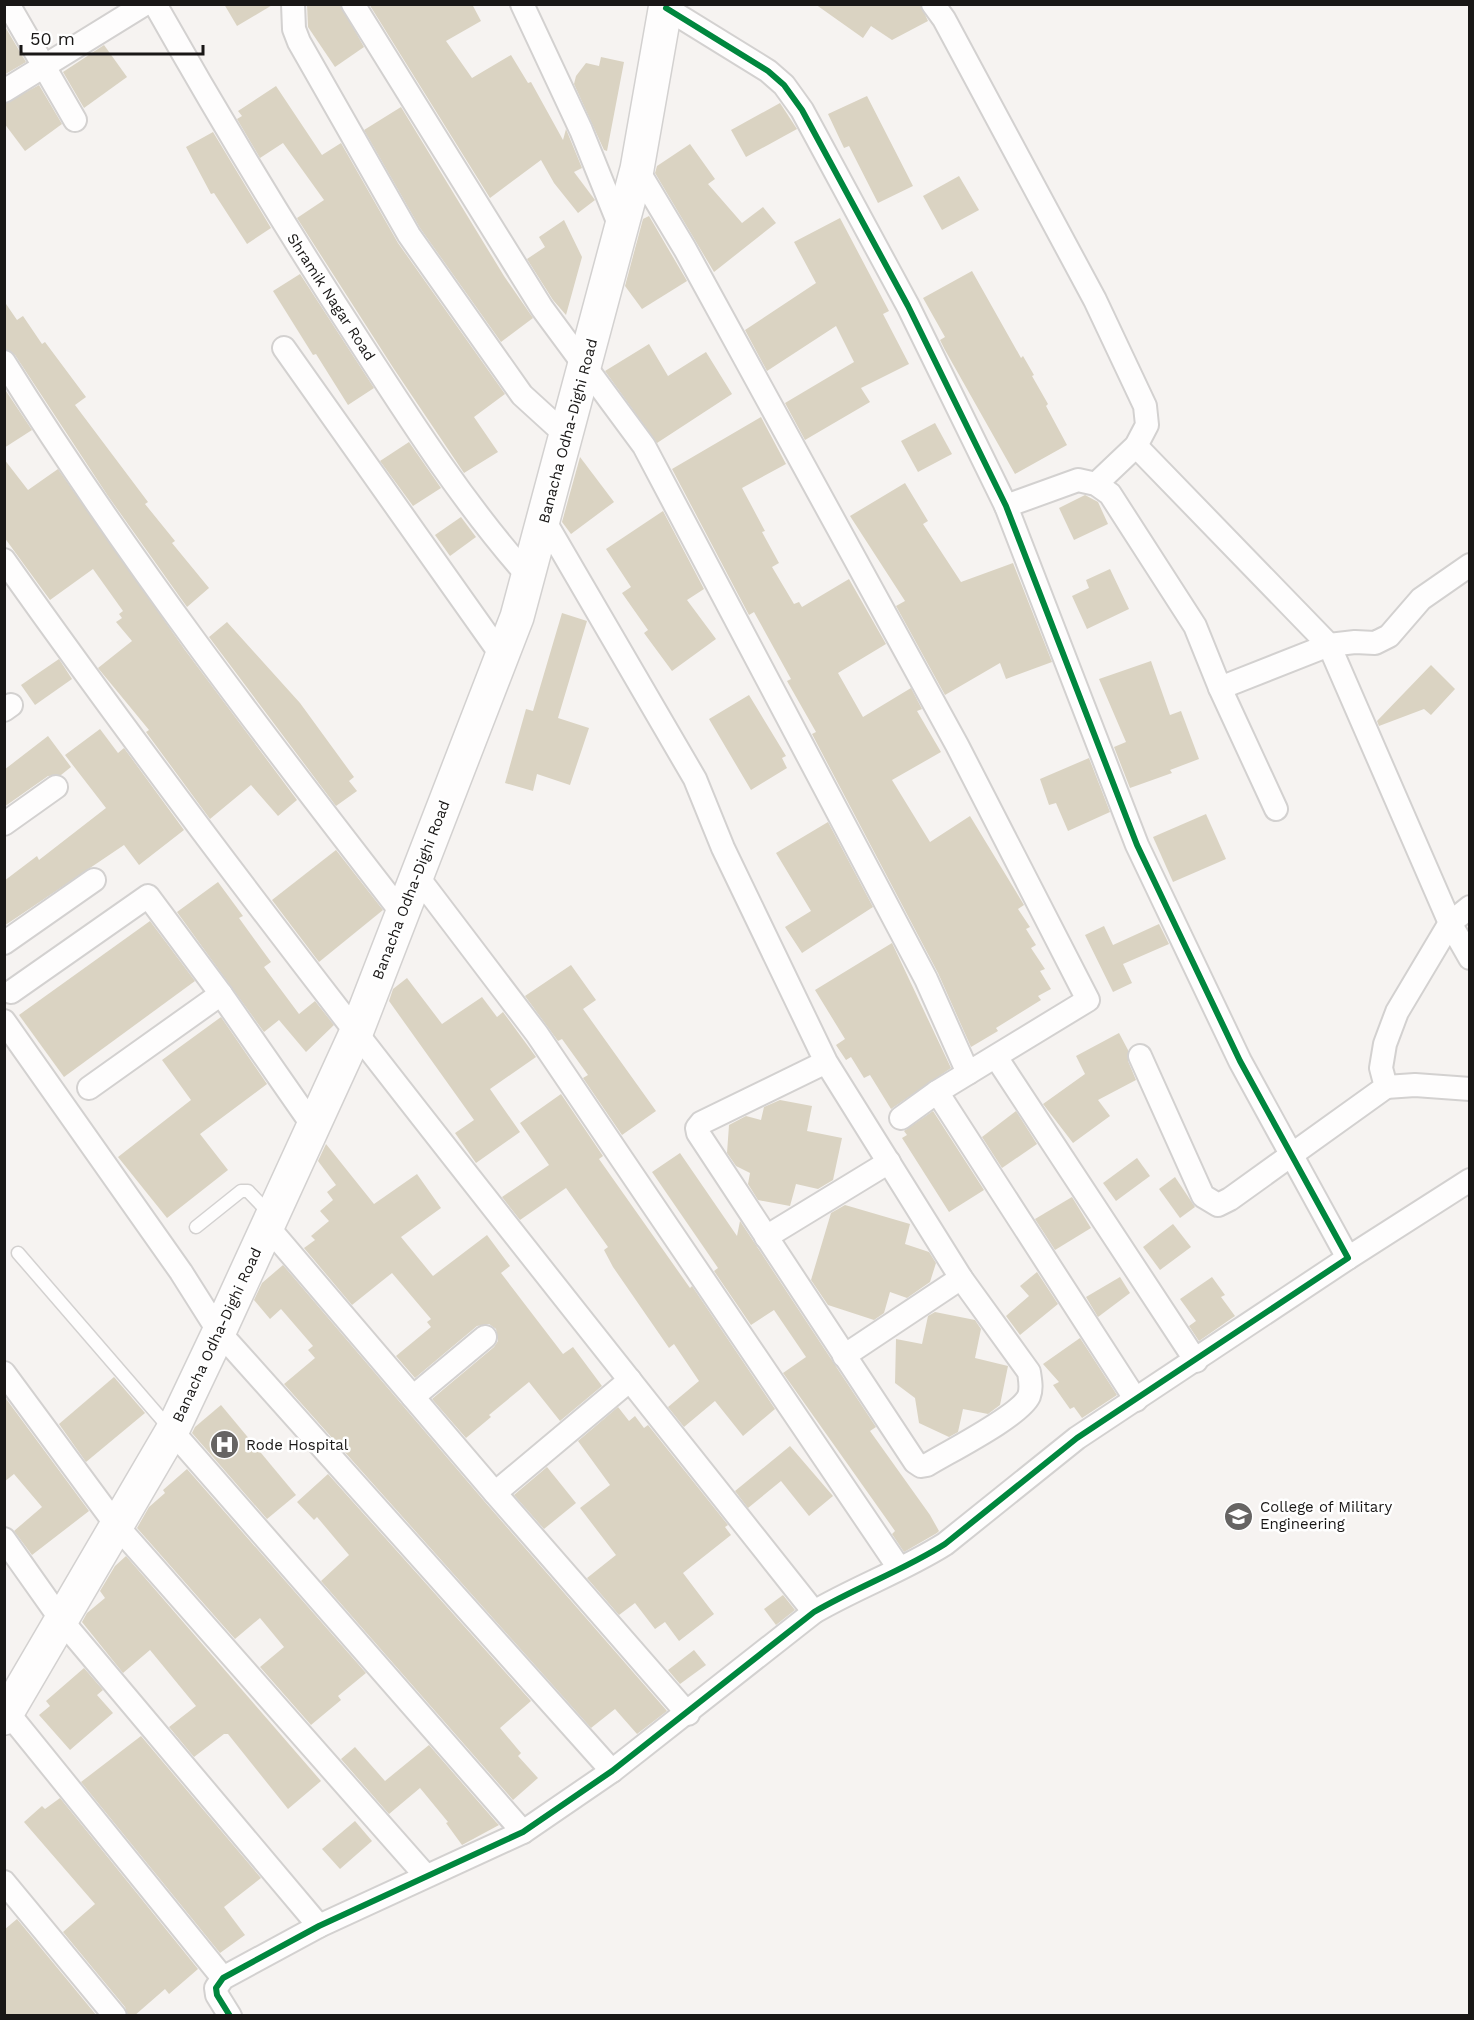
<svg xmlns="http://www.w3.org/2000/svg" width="1474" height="2020" font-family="'Work Sans',sans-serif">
	<rect width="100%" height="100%" fill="#f6f3f1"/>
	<g fill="#dad3c2">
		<path d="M224,4H274L237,26Z"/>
		<path d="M307,4H340L364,47L335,67L308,27Z"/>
		<path d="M369,4H472L481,21L446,41L472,78L511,55L528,83L531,82L563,140L566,129L582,168L574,172L595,200L578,213L554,183L541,160L490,198Z"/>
		<path d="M815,4H920L928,21L892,40L871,26L863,38Z"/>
		<path d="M4,25L26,62L4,75Z"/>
		<path d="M104,45L127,77L84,108L63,72Z"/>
		<path d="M601,57L624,62L607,151L604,150L574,84L576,76L586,63L599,66Z"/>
		<path d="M39,85L62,124L25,151L4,123V104Z"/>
		<path d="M276,86L322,155L341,143L398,243L505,394L474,417L498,452L464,473L394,369L297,218L324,200L283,143L260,158L237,119L242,116L238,111Z"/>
		<path d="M867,96L913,186L878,203L849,146L844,148L828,114Z"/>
		<path d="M780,103L797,129L746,157L731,130Z"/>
		<path d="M401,107L504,276L533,318L501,342L420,228L364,130Z"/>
		<path d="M213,132L271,228L247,244L214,193L211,194L186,147Z"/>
		<path d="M690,144L715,179L708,184L742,223L763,207L776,223L714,272L655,173L657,166Z"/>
		<path d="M959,176L979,210L942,230L923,196Z"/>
		<path d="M649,216L687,281L642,309L625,286L643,219Z"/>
		<path d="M840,218L889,311L883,314L909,364L861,388L870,402L805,440L785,403L854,362L836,326L767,371L745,330L816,283L794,242Z"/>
		<path d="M564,220L582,257L566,315L553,300L527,259L545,247L539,237Z"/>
		<path d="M972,271L1021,358L1023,356L1034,375L1032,376L1048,404L1046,406L1067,445L1015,474L945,350L940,340L945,337L923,298Z"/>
		<path d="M300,274L374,388L348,405L316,354L313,355L273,291Z"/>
		<path d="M4,301L17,320L23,316L42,344L45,342L86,397L75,405L148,502L145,504L175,541L172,543L209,588L187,607L108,496L15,355L4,349Z"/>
		<path d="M649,344L668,376L706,352L732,394L657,443L605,371Z"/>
		<path d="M4,388L32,430L4,448Z"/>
		<path d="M761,417L786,464L742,488L765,531L762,532L779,563L772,567L794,604L799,602L802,607L849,579L886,644L838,673L863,717L911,688L922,709L917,711L941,752L892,780L930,842L970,816L1024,905L1018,909L1030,927L1026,929L1036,945L1031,948L1045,969L1040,971L1051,989L1038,996L1041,1000L996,1028L998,1031L971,1047L938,973L812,734L816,732L787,681L791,679L754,612L749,615L672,469Z"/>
		<path d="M935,423L952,454L918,472L901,441Z"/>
		<path d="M409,442L441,488L413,506L380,461Z"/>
		<path d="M580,457L614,502L571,534L562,522Z"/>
		<path d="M4,459L28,490L58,469L185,650L297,800L278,816L251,785L210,819L146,732L149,730L98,668L132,641L116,622L122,618L119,614L123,611L93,569L50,600L4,537Z"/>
		<path d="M905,483L928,521L923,524L961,582L1013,563L1052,662L1006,679L1000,663L945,695L896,606L905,601L850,516Z"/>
		<path d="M1085,495L1098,502L1108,524L1074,540L1059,508Z"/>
		<path d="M663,511L704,589L687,600L716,639L672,671L644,633L648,630L622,593L631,587L606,549Z"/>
		<path d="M461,517L476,537L450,556L435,535Z"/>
		<path d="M1110,569L1129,609L1087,629L1072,596L1089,588L1086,580Z"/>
		<path d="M562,613L587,621L558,718L589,728L570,785L537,774L533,791L505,783L526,709L533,711Z"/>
		<path d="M227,622L300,703L354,777L349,781L357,791L336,806L209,637Z"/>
		<path d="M59,659L72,679L35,705L21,685Z"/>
		<path d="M1151,661L1170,715L1181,711L1199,759L1170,770L1172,773L1130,788L1114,747L1126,742L1099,679Z"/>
		<path d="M1431,665L1455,689L1431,715L1424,709L1379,726L1377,721Z"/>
		<path d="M749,695L786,756L782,758L787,768L751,790L709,719Z"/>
		<path d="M100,729L118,753L124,748L184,830L139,865L124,845L4,926V881L37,856L39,860L106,808L65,755Z"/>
		<path d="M48,736L71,767L61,775L48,776L4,807V770Z"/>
		<path d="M1089,758L1110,812L1068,831L1056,803L1049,805L1040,779Z"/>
		<path d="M1206,814L1226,859L1173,882L1153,837Z"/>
		<path d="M828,822L873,907L802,953L785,927L811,911L776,853Z"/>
		<path d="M336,850L383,910L319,962L272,900Z"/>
		<path d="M218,882L243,916L239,918L271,962L264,967L299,1014L315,1001L334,1025L306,1052L279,1020L264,1032L177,912Z"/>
		<path d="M150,921L195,981L64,1077L19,1015Z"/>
		<path d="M1159,924L1169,944L1123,964L1132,983L1113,992L1085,935L1104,926L1113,945Z"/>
		<path d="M892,943L951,1068L891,1109L870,1075L864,1078L851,1057L846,1060L836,1045L845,1039L815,990Z"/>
		<path d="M571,965L596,1000L583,1009L656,1111L622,1135L583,1078L588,1075L562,1039L558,1041L525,996Z"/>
		<path d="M407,978L442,1024L482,997L497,1017L503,1012L536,1057L490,1089L520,1132L476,1163L455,1133L474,1120L389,1001L393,989Z"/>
		<path d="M221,1017L267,1084L200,1134L228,1170L167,1218L118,1157L191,1100L162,1060Z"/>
		<path d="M1119,1033L1128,1050V1061L1136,1080L1098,1100L1110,1116L1073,1143L1043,1104L1085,1074L1076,1056Z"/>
		<path d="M561,1094L603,1156L599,1159L690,1288L692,1286L775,1409L743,1436L715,1401L684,1427L668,1407L699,1381L674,1344L669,1348L613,1267L604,1250L608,1247L566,1188L520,1220L502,1197L549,1165L520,1123Z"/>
		<path d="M780,1100L812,1106L807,1131L842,1138L833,1180L818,1189L796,1184L790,1206L758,1200L748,1184L750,1173L736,1166L727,1153L729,1125L746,1116L761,1120L764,1107Z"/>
		<path d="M933,1111L984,1190L949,1212L902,1138L907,1135L904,1131Z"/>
		<path d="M1016,1111L1037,1144L1002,1168L982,1137Z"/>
		<path d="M326,1144L374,1204L417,1174L441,1208L401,1237L433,1276L487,1235L510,1266L501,1273L563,1354L573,1347L602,1386L560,1421L529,1382L489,1415L491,1417L466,1438L432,1399L494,1347L498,1341L496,1329L489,1324L477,1326L415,1378L396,1356L431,1327L427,1322L431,1319L392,1273L352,1305L304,1248L315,1240L311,1236L329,1221L320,1211L333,1200L327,1192L336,1185L318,1161Z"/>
		<path d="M680,1153L737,1236L740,1221L876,1427L870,1431L930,1515L939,1531L937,1533L904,1552L892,1534L895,1531L783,1373L806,1357L774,1310L751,1325L714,1271L718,1268L652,1172Z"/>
		<path d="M1137,1158L1150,1176L1116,1201L1103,1183Z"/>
		<path d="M1175,1177L1195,1207L1180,1218L1159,1189Z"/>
		<path d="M1072,1197L1091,1228L1055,1250L1035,1219Z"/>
		<path d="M845,1205L910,1224L905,1244L929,1252L936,1263L930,1282L907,1298L890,1292L884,1313L874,1320L828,1305L811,1280L831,1213Z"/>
		<path d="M1173,1224L1191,1247L1160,1270L1143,1247Z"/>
		<path d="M283,1265L485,1502L667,1711L637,1734L615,1709L591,1728L284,1384L315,1358L308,1350L313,1346L281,1309L270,1319L254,1300L262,1283Z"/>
		<path d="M1037,1272L1058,1304L1020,1335L1006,1316L1029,1296L1020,1286Z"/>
		<path d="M1120,1277L1130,1293L1098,1317L1086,1297Z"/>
		<path d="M1212,1277L1225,1295L1221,1297L1235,1316L1199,1341L1189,1326L1196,1321L1180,1299Z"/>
		<path d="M935,1312L975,1320L981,1329L975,1358L1008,1366L1000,1405L988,1414L963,1409L958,1432L949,1437L919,1423L915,1398L895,1383L896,1339L922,1344L928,1316Z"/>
		<path d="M1080,1338L1117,1395L1082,1418L1074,1407L1070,1409L1053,1385L1059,1382L1043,1364Z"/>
		<path d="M114,1377L145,1413L86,1462L59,1424Z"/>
		<path d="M4,1396L89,1511L32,1555L14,1531L42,1507L14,1474L4,1482Z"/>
		<path d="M221,1405L296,1495L267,1519L192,1433L195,1427Z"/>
		<path d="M618,1407L629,1421L635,1416L644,1428L648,1425L728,1525L725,1527L731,1535L683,1573L714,1614L679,1641L665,1622L655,1629L635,1603L619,1615L587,1578L616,1555L580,1508L610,1485L578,1441Z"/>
		<path d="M790,1446L833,1496L809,1516L781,1481L748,1508L735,1491Z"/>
		<path d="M547,1467L576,1503L544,1529L514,1495Z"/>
		<path d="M187,1469L366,1673L338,1696L341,1700L311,1725L260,1667L284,1647L260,1618L235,1639L137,1528L149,1507L165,1493L163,1490Z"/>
		<path d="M328,1474L531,1701L500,1728L521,1753L518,1756L538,1778L513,1800L321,1581L349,1555L317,1517L314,1520L297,1502Z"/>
		<path d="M126,1556L321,1781L288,1809L228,1734H224L194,1757L169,1727L196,1706L150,1650L123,1673L82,1622L87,1613L105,1598L100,1591L115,1566Z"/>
		<path d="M783,1595L795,1610L776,1625L764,1609Z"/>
		<path d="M694,1650L706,1665L680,1684L668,1670Z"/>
		<path d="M84,1668L103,1690L97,1695L113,1713L70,1750L39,1715L50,1706L46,1701Z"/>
		<path d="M141,1736L261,1878L224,1907L245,1935L220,1953L81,1782Z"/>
		<path d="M429,1745L496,1822L499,1825L462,1845L446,1823L448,1822L420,1788L389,1814L341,1759L355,1747L385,1781Z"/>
		<path d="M60,1798L198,1969L169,1994L165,1989L134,2016H128L125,2007L63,1932L95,1904L24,1822L42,1806L45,1809Z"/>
		<path d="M355,1821L372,1841L340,1869L322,1849Z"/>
		<path d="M17,1919L97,2016H4V1930Z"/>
	</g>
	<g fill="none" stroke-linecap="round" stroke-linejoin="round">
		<defs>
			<g id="lane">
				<path d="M196,1227L241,1191H248L269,1213"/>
				<path d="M18,1253L171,1430"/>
			</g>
			<g id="street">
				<path d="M8,4L75,120"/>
				<path d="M155,4C221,121 290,235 363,347C414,426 466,506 528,576"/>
				<path d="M293,4L294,29L299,42L409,235L522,395L567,436"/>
				<path d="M353,4L542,308L644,446L926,979L968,1073"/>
				<path d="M522,4L581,130L621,229"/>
				<path d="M933,4L944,19L1095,300L1145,406L1147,425L1136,446L1096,484"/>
				<path d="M4,91L145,4"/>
				<path d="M637,169L685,249L957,745L1088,1000L937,1092L901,1118"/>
				<path d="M284,348L502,656"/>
				<path d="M4,362C124,554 263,734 402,913"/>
				<path d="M1136,446L1329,645L1450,923L1470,958"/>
				<path d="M1006,506L1078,480L1096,484L1110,494L1195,626L1220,688L1276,809"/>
				<path d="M544,520L695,779L723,848L826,1062L961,1278L1029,1372C1030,1380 1032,1388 1029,1396C1020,1416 948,1452 927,1465L921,1466L915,1462L698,1133L697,1128L701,1123L826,1062"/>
				<path d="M4,560C260,921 539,1265 814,1612"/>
				<path d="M1220,688L1329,645L1355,642L1375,643L1389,636L1421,599L1470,565"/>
				<path d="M4,710L11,705"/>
				<path d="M4,824L56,787"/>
				<path d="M417,876L537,1034L899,1568"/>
				<path d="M4,943L94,880"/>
				<path d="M11,992L148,896L221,994"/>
				<path d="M4,1021L181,1272L219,1332L612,1771"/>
				<path d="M1140,1056L1203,1196L1218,1205L1230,1199L1386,1087L1381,1068L1385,1044L1397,1012L1450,923L1470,907"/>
				<path d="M996,1057L1196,1361"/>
				<path d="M1386,1087L1415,1085L1470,1089"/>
				<path d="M89,1088L221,994L313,1126"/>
				<path d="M937,1092L1136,1400"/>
				<path d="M267,1226L495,1493L688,1714"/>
				<path d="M766,1237L889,1162"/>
				<path d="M1348,1258L1470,1180"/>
				<path d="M844,1356L961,1278"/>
				<path d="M4,1373L117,1526L426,1876"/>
				<path d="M413,1397L485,1337"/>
				<path d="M172,1431L523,1832"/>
				<path d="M495,1493L630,1380"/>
				<path d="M4,1539L62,1621L319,1926"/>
				<path d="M4,1708L223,1978"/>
				<path d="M4,1882L115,2016"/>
				<path d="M230,2016L217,1995L216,1988L223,1978L319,1926L523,1832L612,1771L814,1612C857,1587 904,1570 945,1544L1077,1438L1348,1258L1240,1061L1137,845L1006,506L908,306L802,110L784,85L768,71L666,8"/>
			</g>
			<path id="secondary" d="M4,1718L172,1431L219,1332L356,1033L517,617L637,169L666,4"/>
		</defs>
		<use href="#lane" stroke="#d3d1d0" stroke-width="15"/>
		<use href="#street" stroke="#d3d1d0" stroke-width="26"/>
		<use href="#secondary" stroke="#d3d1d0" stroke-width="36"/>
		<use href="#lane" stroke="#fefdfd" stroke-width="12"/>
		<use href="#street" stroke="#fefdfd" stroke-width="22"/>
		<use href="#secondary" stroke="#fefdfd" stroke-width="33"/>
		<defs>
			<path id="cycleway" d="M230,2016L217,1995L216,1988L223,1978L319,1926L523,1832L612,1771L814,1612C857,1587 904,1570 945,1544L1077,1438L1348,1258L1240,1061L1137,845L1006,506L908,306L802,110L784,85L768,71L666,8"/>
		</defs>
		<use href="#cycleway" stroke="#fff" stroke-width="10"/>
		<use href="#cycleway" stroke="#00873e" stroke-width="6"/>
	</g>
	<defs>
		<symbol id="hospital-disc" viewBox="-11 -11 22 22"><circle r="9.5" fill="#666463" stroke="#fff"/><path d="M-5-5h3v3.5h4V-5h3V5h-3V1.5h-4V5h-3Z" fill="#fff"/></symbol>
		<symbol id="university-disc" viewBox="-11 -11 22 22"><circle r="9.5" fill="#666463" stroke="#fff"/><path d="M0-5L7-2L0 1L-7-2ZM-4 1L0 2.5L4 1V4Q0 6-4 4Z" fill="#fff"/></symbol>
	</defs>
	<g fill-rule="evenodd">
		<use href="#hospital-disc" x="208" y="1428" width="33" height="33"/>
		<use href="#university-disc" x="1222" y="1500" width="33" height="33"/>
	</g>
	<g text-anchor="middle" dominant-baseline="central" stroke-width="5" stroke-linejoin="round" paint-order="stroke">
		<g font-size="15" fill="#191716" stroke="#fff">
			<text transform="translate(331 297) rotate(57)">Shramik Nagar Road</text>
			<text transform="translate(568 431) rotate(-75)">Banacha Odha-Dighi Road</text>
			<text transform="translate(411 890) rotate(-69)">Banacha Odha-Dighi Road</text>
			<text transform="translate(217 1335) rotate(-65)">Banacha Odha-Dighi Road</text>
		</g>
		<g font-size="15" fill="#191716" stroke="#fff" text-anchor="start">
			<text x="246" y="1445">Rode Hospital</text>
			<text x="1260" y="1507">College of Military<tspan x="1260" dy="17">Engineering</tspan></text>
		</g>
	</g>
	<rect width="1474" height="2020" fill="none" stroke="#191716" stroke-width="12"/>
	<path d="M21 45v9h182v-9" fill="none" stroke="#191716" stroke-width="3"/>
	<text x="30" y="45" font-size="18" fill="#191716" stroke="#ffffff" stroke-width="4.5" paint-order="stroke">50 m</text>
</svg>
